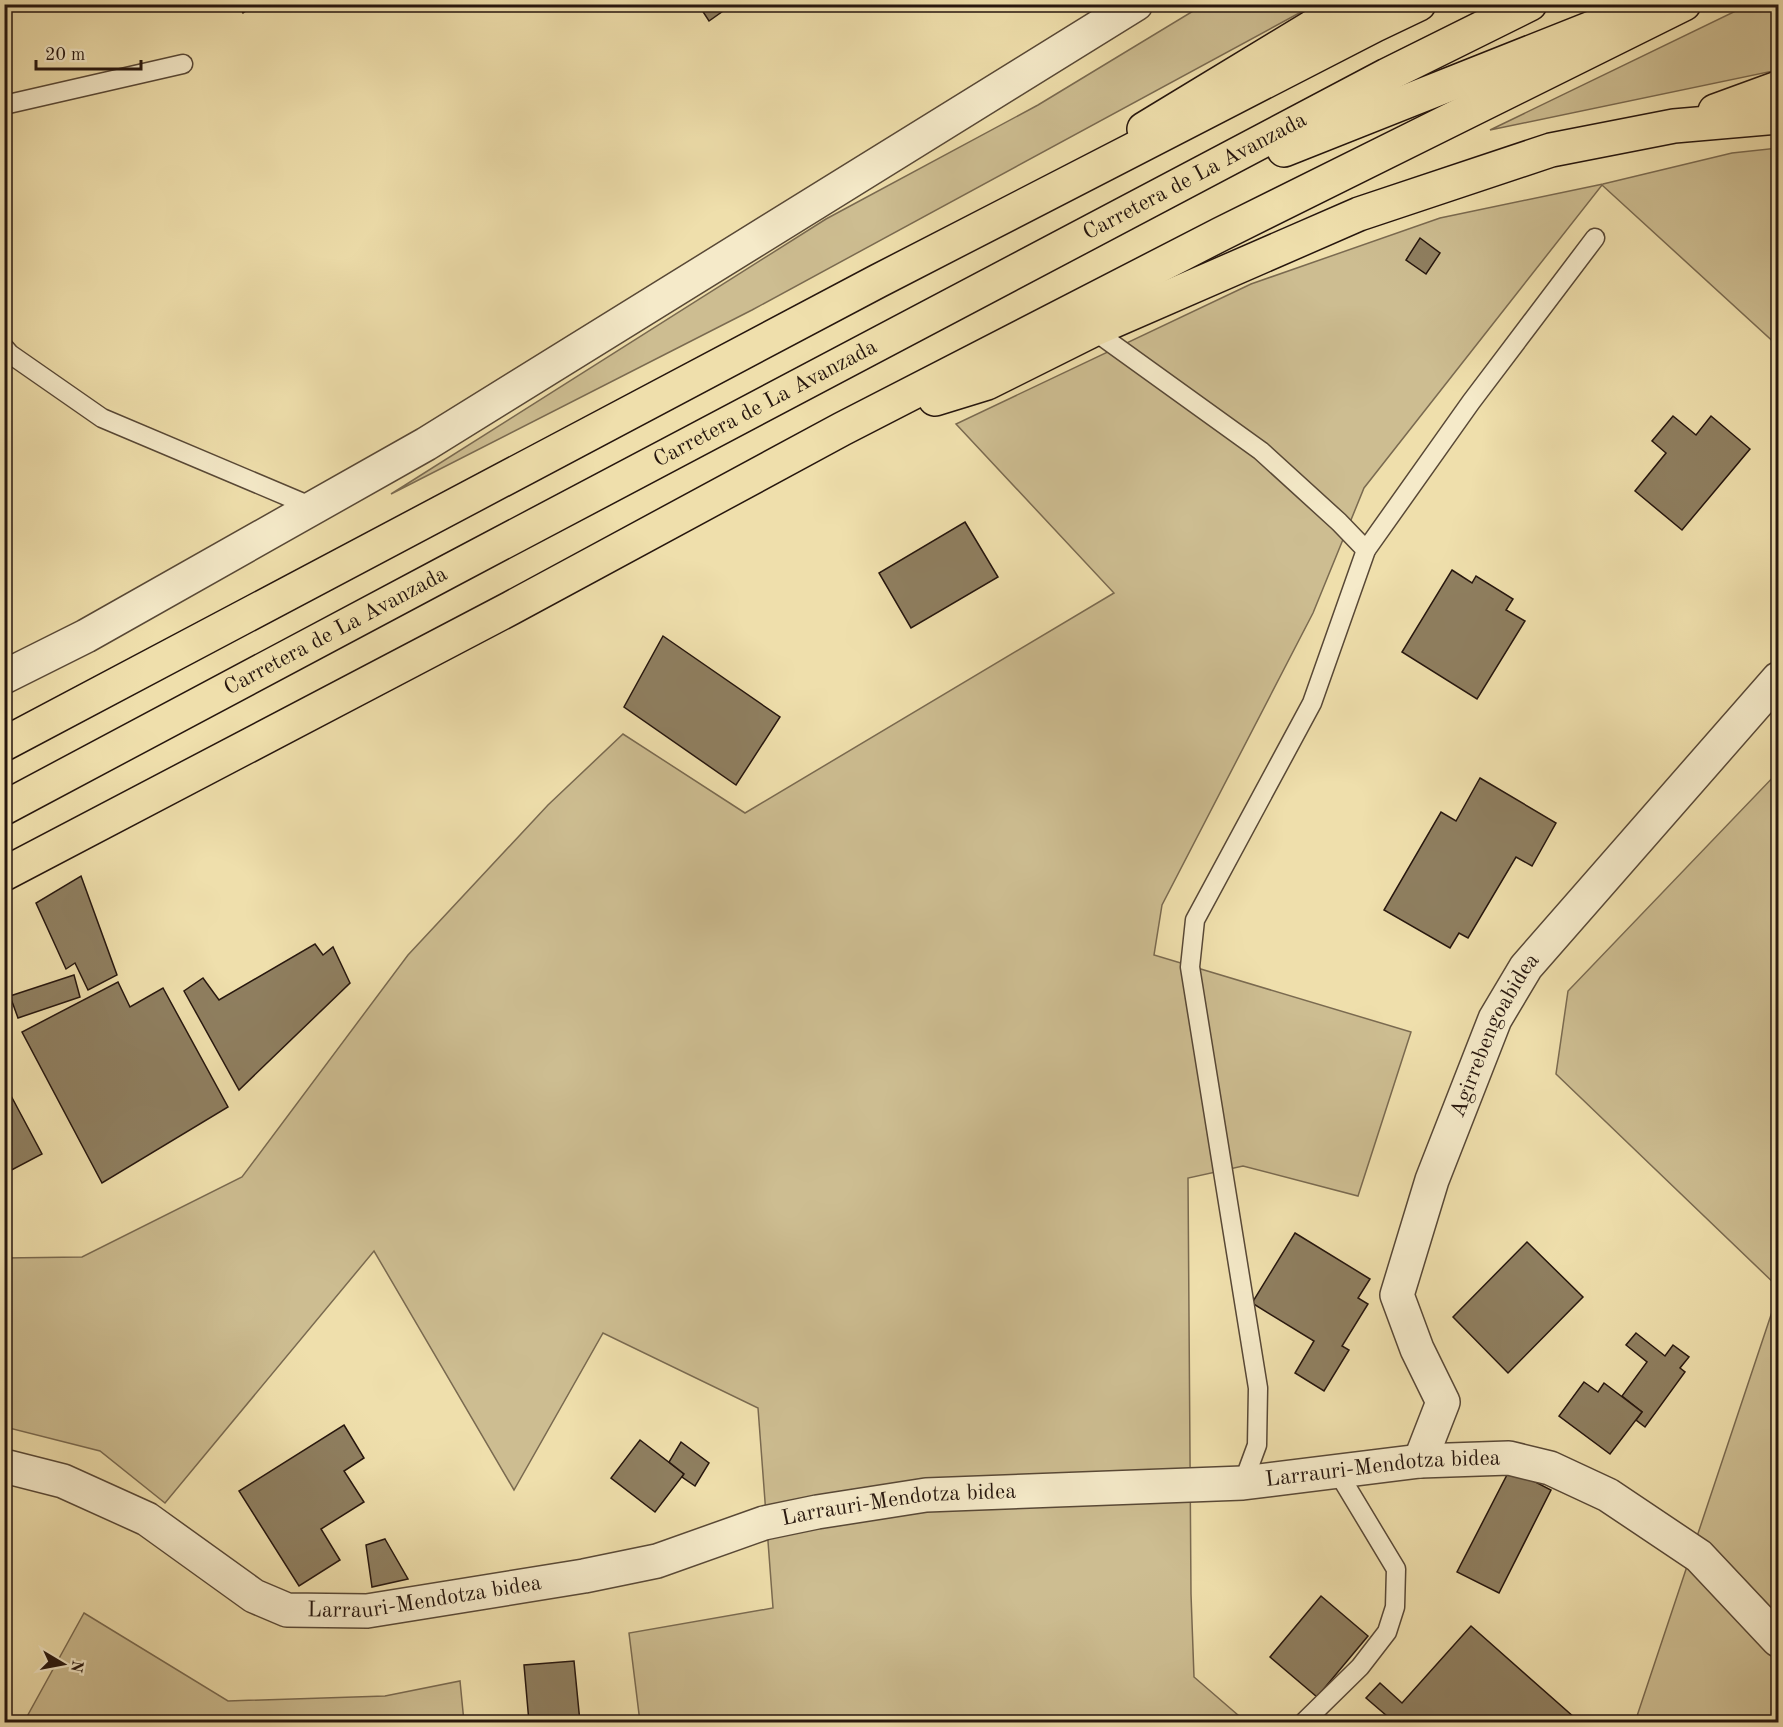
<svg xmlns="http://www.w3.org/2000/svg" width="1783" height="1727" font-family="'Old Standard TT',serif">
	<rect width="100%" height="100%" fill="#efdfac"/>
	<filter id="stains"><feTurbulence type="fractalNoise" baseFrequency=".00333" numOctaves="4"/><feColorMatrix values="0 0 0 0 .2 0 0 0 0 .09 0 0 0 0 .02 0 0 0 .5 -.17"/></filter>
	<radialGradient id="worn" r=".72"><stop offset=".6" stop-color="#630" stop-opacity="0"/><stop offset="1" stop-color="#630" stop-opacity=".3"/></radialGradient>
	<g fill="#cdbd91" stroke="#7a6a50" stroke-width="1.5">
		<path d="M1203,5H1314L752,310L391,494L826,219L1038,105Z"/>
		<path d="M1748,5H1778V70L1490,130Z"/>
		<path d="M1778,148V346L1602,185L1364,488L1313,613L1162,905L1154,955L1411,1032L1358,1196L1243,1166L1188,1178L1191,1594L1194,1677L1246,1722H640L629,1633L773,1608L758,1408L603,1333L514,1490L374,1251L165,1503L100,1451L5,1427L4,1258L82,1257L242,1177L408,955L548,805L623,734L745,813L1114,593L956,424L1251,284L1440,218L1603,184L1732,153Z"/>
		<path d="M1778,772V1287L1556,1074L1568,991Z"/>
		<path d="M1778,1294V1722H1635Z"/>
		<path d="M84,1613L228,1701L385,1696L460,1681L464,1722H24Z"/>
	</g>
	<g fill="#8f7f60" stroke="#26160e" stroke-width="1.5">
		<path d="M238,4H256L243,13Z"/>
		<path d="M698,4H733L709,21Z"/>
		<path d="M1420,238L1440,253L1426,274L1406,260Z"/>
		<path d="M1673,416L1696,435L1711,416L1750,449L1682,530L1635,491L1666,453L1652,441Z"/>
		<path d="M965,522L998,577L911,628L879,573Z"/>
		<path d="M1452,570L1472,583L1476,576L1513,599L1506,610L1525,621L1477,699L1402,652Z"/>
		<path d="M663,636L780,717L736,785L624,707Z"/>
		<path d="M1480,778L1556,823L1532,866L1516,857L1468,938L1459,933L1450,948L1384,910L1441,812L1456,821Z"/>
		<path d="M81,876L117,975L88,990L75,963L66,969L36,903Z"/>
		<path d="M315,944L323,955L333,947L350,983L239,1090L184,991L203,978L219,1000Z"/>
		<path d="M74,975L80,997L18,1018L10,996Z"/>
		<path d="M118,982L130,1007L163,988L228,1107L102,1183L22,1032Z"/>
		<path d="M9,1092L42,1154L4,1174V1094Z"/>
		<path d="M1295,1233L1370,1279L1358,1298L1368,1304L1342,1346L1349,1350L1324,1391L1295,1373L1314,1341L1252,1303Z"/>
		<path d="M1527,1242L1583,1297L1508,1373L1453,1317Z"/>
		<path d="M1636,1333L1665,1356L1673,1345L1689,1357L1680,1368L1685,1372L1645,1427L1636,1420L1642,1412L1622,1396L1647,1362L1626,1345Z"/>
		<path d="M1584,1382L1598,1392L1604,1383L1642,1412L1610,1454L1559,1416Z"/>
		<path d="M344,1425L364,1458L344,1471L364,1502L321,1529L340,1560L299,1586L239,1491Z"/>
		<path d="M640,1440L684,1474L655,1512L611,1478Z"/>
		<path d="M681,1442L709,1463L695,1486L682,1477L684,1474L669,1462Z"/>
		<path d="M1510,1469L1551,1490L1499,1593L1457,1572Z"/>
		<path d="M385,1539L408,1579L372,1587L366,1545Z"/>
		<path d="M1321,1596L1368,1636L1317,1697L1270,1657Z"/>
		<path d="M1471,1626L1575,1718L1571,1722H1394L1366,1698L1380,1683L1402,1703Z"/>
		<path d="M574,1661L580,1722H529L524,1665Z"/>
	</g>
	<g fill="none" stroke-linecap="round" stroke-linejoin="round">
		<defs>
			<g id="service">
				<path d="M4,105L183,64"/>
				<path d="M1093,330L1261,451L1339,522L1366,550"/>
				<path d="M4,347L10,354L102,418L315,508"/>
				<path d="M1243,1483L1257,1445L1258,1388L1190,967L1195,920L1312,703L1366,550L1471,402L1595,238"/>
				<path d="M1304,1722L1360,1667L1387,1632L1395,1607L1396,1569L1337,1471"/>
			</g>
			<g id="minor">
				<path d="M4,677L86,636L426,444L1136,4"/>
				<path id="s1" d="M1420,1461L1443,1402L1417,1349L1397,1295L1432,1180L1495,1019L1526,967L1778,679"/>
				<path id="s2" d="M4,1466L63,1481L147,1519L254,1596L287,1610L367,1611L584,1576L657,1561L764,1523L817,1512L926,1495L1243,1483L1420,1461L1509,1458L1550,1468L1608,1495L1699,1556L1778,1640"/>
			</g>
			<g id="primary">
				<path d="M1715,111L1778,88"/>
				<path d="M1144,129L1350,4"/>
				<path d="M935,399L987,383L1093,330L1359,214L1551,150L1674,126L1778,117"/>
				<path d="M4,874L511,608L842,429L1221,234L1684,4"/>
			</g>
			<g id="trunk">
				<path d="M1284,150L1652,4"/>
				<path d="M4,744L878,281L1375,25L1419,4"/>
				<path id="s3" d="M4,808L447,572L1387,75L1530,4"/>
			</g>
		</defs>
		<use href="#service" stroke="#584836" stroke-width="21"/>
		<use href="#minor" stroke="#584836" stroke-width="36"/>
		<use href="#primary" stroke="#26160e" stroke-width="36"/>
		<use href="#trunk" stroke="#26160e" stroke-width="36"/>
		<use href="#service" stroke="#f5eac9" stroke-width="18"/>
		<use href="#minor" stroke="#f5eac9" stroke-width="33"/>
		<use href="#primary" stroke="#efdfac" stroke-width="33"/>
		<use href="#trunk" stroke="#efdfac" stroke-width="33"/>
	</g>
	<g text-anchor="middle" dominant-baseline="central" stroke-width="4.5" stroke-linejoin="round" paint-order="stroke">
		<g font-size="22" fill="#26160e" stroke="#f5eac9">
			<text stroke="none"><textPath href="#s3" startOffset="1348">Carretera de La Avanzada</textPath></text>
			<text stroke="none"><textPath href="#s3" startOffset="862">Carretera de La Avanzada</textPath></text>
			<text stroke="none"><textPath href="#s3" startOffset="376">Carretera de La Avanzada</textPath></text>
			<text stroke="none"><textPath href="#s1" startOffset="458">Agirrebengoabidea</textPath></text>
			<text stroke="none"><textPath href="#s2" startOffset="1431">Larrauri-Mendotza bidea</textPath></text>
			<text stroke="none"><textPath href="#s2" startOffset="945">Larrauri-Mendotza bidea</textPath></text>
			<text stroke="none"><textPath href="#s2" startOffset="459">Larrauri-Mendotza bidea</textPath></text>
		</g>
	</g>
	<rect width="1783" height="1727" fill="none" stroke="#efdfac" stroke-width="24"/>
	<rect x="6" y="6" width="1771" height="1715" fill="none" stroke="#26160e" stroke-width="3"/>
	<rect x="12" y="12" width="1759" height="1703" fill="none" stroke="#26160e" stroke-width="1.5"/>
	<g transform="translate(63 1664) rotate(100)" stroke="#f5eac9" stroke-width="4.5" paint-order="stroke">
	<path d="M0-4.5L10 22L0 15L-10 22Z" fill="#26160e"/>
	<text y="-9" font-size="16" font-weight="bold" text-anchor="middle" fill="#26160e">N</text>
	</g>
	<path d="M36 60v9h105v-9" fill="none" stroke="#26160e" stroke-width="3"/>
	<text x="45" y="60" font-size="18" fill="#26160e" stroke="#f5eac9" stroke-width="4.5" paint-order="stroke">20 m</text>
	<rect width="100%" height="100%" filter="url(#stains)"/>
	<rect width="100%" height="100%" fill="url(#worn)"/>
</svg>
